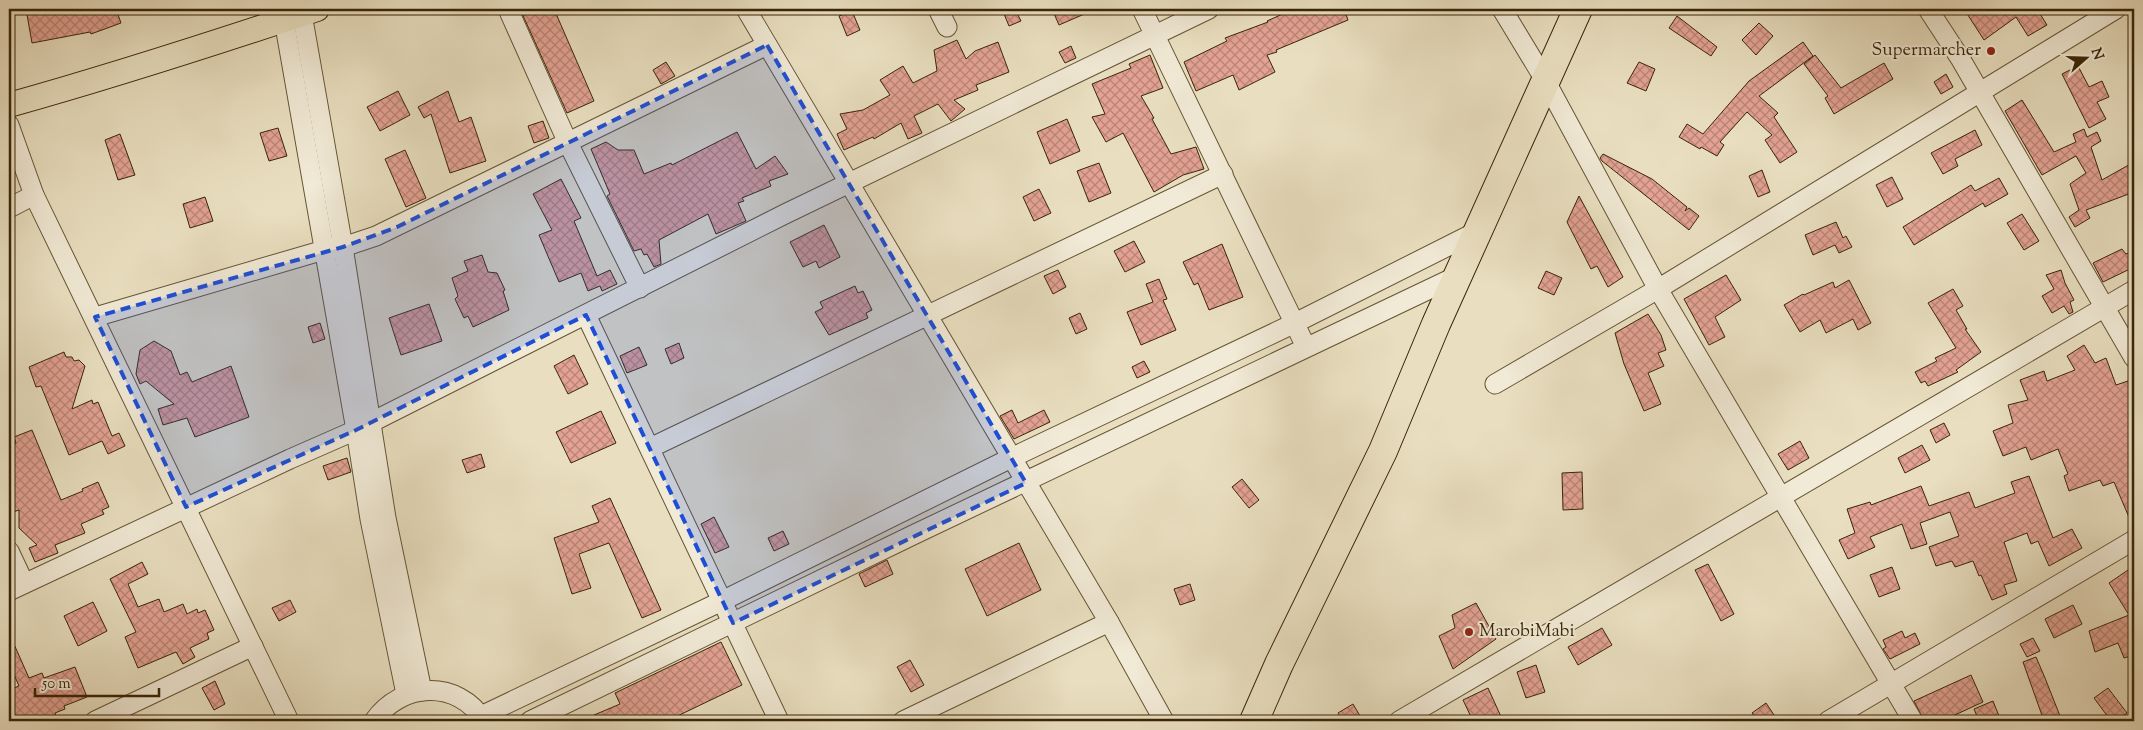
<svg xmlns="http://www.w3.org/2000/svg" width="2143" height="730" font-family="'Sorts Mill Goudy',serif">
	<defs>
		<pattern id="building-cross-hatch" width="8" height="8" patternUnits="userSpaceOnUse" patternTransform="scale(1.25)"><rect width="8" height="8" fill="#e3a293"/><path d="M0 0l8 8M0 8l8-8" fill="none" stroke="#b98476"/></pattern>
	</defs>
	<rect width="100%" height="100%" fill="#e9dfc0"/>
	<filter id="stains"><feTurbulence type="fractalNoise" baseFrequency=".004" numOctaves="4"/><feColorMatrix values="0 0 0 0 .2 0 0 0 0 .09 0 0 0 0 .02 0 0 0 .5 -.17"/></filter>
	<radialGradient id="worn" r=".72"><stop offset=".6" stop-color="#630" stop-opacity="0"/><stop offset="1" stop-color="#630" stop-opacity=".3"/></radialGradient>
	<g fill="url(#building-cross-hatch)" stroke="#392506">
		<path d="M26,9H116L121,23L91,34L90,32L32,43Z"/>
		<path d="M520,9H554L594,101L567,113Z"/>
		<path d="M1002,9H1015L1021,21L1009,26Z"/>
		<path d="M1052,9H1096L1059,25Z"/>
		<path d="M1294,9H1344L1348,20L1276,50L1277,52L1267,55L1275,72L1239,90L1233,75L1196,91L1184,62L1227,41L1225,38L1268,22L1267,21Z"/>
		<path d="M1964,9H2037L2047,25L2028,36L2016,17L1984,40Z"/>
		<path d="M852,11L860,30L847,36L839,16Z"/>
		<path d="M1677,16L1717,47L1711,56L1669,28Z"/>
		<path d="M1759,23L1773,36L1756,55L1742,40Z"/>
		<path d="M957,40L966,59L975,51L998,42L1009,72L976,85L978,90L954,100L965,109L951,121L938,104L914,116L922,133L908,139L901,123L874,139L873,137L844,150L837,134L847,129L840,114L863,110L890,95L880,80L903,66L913,83L937,71L934,50Z"/>
		<path d="M1803,42L1813,56L1759,96L1778,113L1774,117L1797,152L1780,163L1765,140L1772,135L1747,112L1720,142L1724,145L1717,156L1701,147L1700,149L1679,137L1687,124L1703,134L1749,81Z"/>
		<path d="M1071,46L1076,58L1065,63L1059,52Z"/>
		<path d="M1150,55L1163,88L1141,96L1154,118L1152,119L1171,154L1196,147L1204,169L1183,175L1154,192L1123,133L1106,142L1092,117L1105,114L1092,84L1131,68L1129,64Z"/>
		<path d="M1815,55L1841,88L1884,63L1893,79L1834,114L1825,98L1828,96L1804,64Z"/>
		<path d="M666,62L675,76L661,84L653,70Z"/>
		<path d="M1639,62L1655,69L1646,91L1627,83Z"/>
		<path d="M2078,66L2089,87L2102,81L2109,97L2097,102L2106,119L2089,128L2062,74Z"/>
		<path d="M1946,74L1953,87L1941,94L1934,82Z"/>
		<path d="M398,91L410,115L380,131L367,107Z"/>
		<path d="M448,91L459,122L471,117L486,161L450,173L431,114L424,118L418,107Z"/>
		<path d="M2022,100L2054,152L2076,142L2073,134L2084,129L2087,137L2097,132L2101,141L2091,147L2102,180L2134,162V192L2086,210L2090,218L2075,227L2069,217L2079,210L2070,184L2086,173L2076,156L2042,175L2005,111Z"/>
		<path d="M1067,119L1080,151L1050,164L1037,132Z"/>
		<path d="M543,121L549,138L534,143L528,126Z"/>
		<path d="M278,128L287,156L269,161L260,133Z"/>
		<path d="M1975,130L1982,145L1955,159L1958,166L1943,174L1931,153Z"/>
		<path d="M737,132L756,169L775,156L788,174L769,181L771,186L742,198L744,201L738,203L746,221L716,234L708,214L659,240L661,264L654,267L647,254L644,255L641,249L634,251L607,196L610,194L591,149L606,142L618,150H634L644,174L671,163L672,165Z"/>
		<path d="M120,134L135,175L118,180L105,140Z"/>
		<path d="M405,150L426,198L406,207L385,159Z"/>
		<path d="M1603,154L1652,179L1687,207L1685,211L1689,208L1699,216L1689,230L1602,161L1600,158Z"/>
		<path d="M1099,163L1111,193L1089,202L1077,171Z"/>
		<path d="M1762,170L1770,192L1758,197L1749,176Z"/>
		<path d="M1892,177L1903,199L1887,207L1876,185Z"/>
		<path d="M1999,178L2008,194L1985,207L1983,203L1914,245L1903,227L1971,185L1975,191Z"/>
		<path d="M561,179L581,218L574,221L597,276L610,270L617,284L602,291L600,286L588,291L581,273L559,282L539,235L552,230L533,194Z"/>
		<path d="M1039,189L1051,213L1034,221L1023,197Z"/>
		<path d="M1579,196L1623,277L1608,287L1597,266L1591,269L1567,222Z"/>
		<path d="M205,197L213,221L190,228L183,204Z"/>
		<path d="M2022,214L2039,241L2024,250L2007,223Z"/>
		<path d="M1836,222L1843,238L1846,236L1852,247L1839,253L1835,245L1813,255L1805,235Z"/>
		<path d="M824,225L840,257L819,268L816,261L803,267L790,242Z"/>
		<path d="M1134,241L1145,262L1125,272L1114,251Z"/>
		<path d="M1222,244L1243,297L1209,310L1198,283L1194,285L1183,262Z"/>
		<path d="M2122,249L2126,254L2134,251V267L2103,282L2093,263Z"/>
		<path d="M482,255L488,272L497,273L505,290L503,291L509,310L473,327L468,316L464,318L455,299L458,296L452,278L468,271L464,261Z"/>
		<path d="M1058,270L1066,287L1053,294L1044,276Z"/>
		<path d="M2061,270L2065,283L2074,300L2070,302L2073,312L2069,314L2064,306L2052,313L2042,296L2054,289L2046,275Z"/>
		<path d="M1546,271L1562,278L1554,295L1538,288Z"/>
		<path d="M1726,275L1741,300L1715,317L1725,337L1709,345L1684,299Z"/>
		<path d="M1159,279L1167,299L1163,300L1176,330L1141,345L1127,312L1153,302L1146,284Z"/>
		<path d="M1849,280L1871,323L1858,330L1853,319L1826,333L1820,320L1800,332L1784,305L1803,294L1804,295L1833,282L1835,288Z"/>
		<path d="M855,286L858,293L863,291L872,310L866,313L868,318L829,335L815,312L823,308L820,302Z"/>
		<path d="M1953,289L1963,306L1956,310L1967,329H1965L1981,352L1956,370L1958,372L1928,386L1925,381L1921,383L1915,372L1937,361L1935,358L1956,348L1928,303Z"/>
		<path d="M429,304L442,341L401,355L389,318Z"/>
		<path d="M1080,313L1087,329L1076,334L1069,318Z"/>
		<path d="M1648,314L1661,335L1666,350L1658,353L1664,366L1648,373L1661,404L1644,411L1624,364L1615,333Z"/>
		<path d="M320,323L325,339L313,343L308,327Z"/>
		<path d="M154,341L171,351L180,375L187,372L192,382L231,366L249,417L195,437L187,418L163,425L158,409L174,404L146,381L140,384L136,374L140,350Z"/>
		<path d="M679,343L684,358L671,364L665,349Z"/>
		<path d="M2084,345L2095,363L2106,358L2116,385L2128,381L2134,397V529L2114,482L2103,486L2100,480L2069,491L2064,476L2068,474L2058,449L2031,460L2026,447L2003,456L1993,431L2013,423L2008,405L2028,400L2020,380L2044,371L2047,381L2075,370L2067,356Z"/>
		<path d="M639,347L647,365L627,373L620,356Z"/>
		<path d="M64,352L66,357H72L74,361L79,360L85,366L72,409L92,400L93,404L98,402L112,436L119,433L125,446L108,454L102,441L69,455L41,386L36,387L29,367Z"/>
		<path d="M574,355L588,384L568,394L554,366Z"/>
		<path d="M1144,361L1150,372L1137,378L1132,367Z"/>
		<path d="M1012,410L1018,423L1044,410L1050,422L1014,439L1000,416Z"/>
		<path d="M601,411L616,443L571,463L556,432Z"/>
		<path d="M1944,423L1950,435L1936,443L1930,430Z"/>
		<path d="M32,430L61,500L83,491L82,489L98,482L109,507L102,510L104,514L81,524L85,533L55,545L58,553L35,562L29,548L37,545L19,528V510L13,512L9,502V482L15,479L9,465V446L16,443L14,437Z"/>
		<path d="M1800,441L1809,458L1788,470L1778,454Z"/>
		<path d="M1922,445L1930,460L1905,473L1898,458Z"/>
		<path d="M481,454L485,467L467,473L462,460Z"/>
		<path d="M347,458L351,472L328,480L323,466Z"/>
		<path d="M1582,472L1583,509L1563,510L1562,473Z"/>
		<path d="M2029,476L2053,538L2072,529L2082,548L2049,566L2038,541L2031,544L2027,533L2004,542L2017,581L2004,585L2007,594L1992,600L1981,575L1979,576L1973,561L1955,567L1952,561L1936,566L1929,547L1959,536L1950,512L1920,523L1927,544L1911,549L1902,524L1870,537L1875,547L1848,559L1839,540L1855,533L1847,509L1870,502L1871,505L1921,486L1929,506L1969,492L1975,508L2015,493L2011,482Z"/>
		<path d="M1242,479L1259,500L1249,508L1232,487Z"/>
		<path d="M610,498L661,610L642,618L609,543L579,554L591,588L572,594L554,538L599,522L592,506Z"/>
		<path d="M714,517L729,547L715,553L701,524Z"/>
		<path d="M783,531L789,544L774,551L768,538Z"/>
		<path d="M1019,543L1041,590L987,616L965,569Z"/>
		<path d="M887,560L893,574L865,587L859,574Z"/>
		<path d="M142,562L148,574L128,584L138,607L159,599L164,612L183,604L187,614L197,609L198,613L205,610L214,630L207,633L209,639L190,648L195,657L183,664L176,652L138,668L125,637L136,632L110,579Z"/>
		<path d="M1708,564L1734,614L1721,621L1695,570Z"/>
		<path d="M2134,566V655L2124,658L2118,643L2095,652L2089,631L2129,615L2109,583Z"/>
		<path d="M1892,567L1900,589L1879,597L1870,575Z"/>
		<path d="M1190,584L1195,600L1180,605L1174,589Z"/>
		<path d="M290,600L296,612L279,621L272,608Z"/>
		<path d="M93,602L107,631L78,646L64,616Z"/>
		<path d="M1476,603L1496,639L1453,669L1439,636L1455,628L1452,615Z"/>
		<path d="M2073,605L2082,624L2054,638L2045,619Z"/>
		<path d="M1602,628L1612,645L1578,665L1568,647Z"/>
		<path d="M1902,631L1905,638L1915,633L1920,644L1890,659L1883,649L1886,647L1883,640Z"/>
		<path d="M9,633L29,678L42,673L44,678L75,667L87,697L64,706L65,709L55,713L58,721H9V690L19,686L9,663Z"/>
		<path d="M2033,638L2040,651L2027,657L2020,644Z"/>
		<path d="M721,642L742,685L667,721H580L620,704L615,693Z"/>
		<path d="M2036,657L2045,678L2062,721H2044L2023,662Z"/>
		<path d="M910,660L924,685L911,692L897,667Z"/>
		<path d="M1536,665L1545,692L1526,698L1517,672Z"/>
		<path d="M1971,675L1983,702L1942,721H1924L1914,701Z"/>
		<path d="M215,681L225,704L214,710L202,688Z"/>
		<path d="M1488,688L1503,721H1473L1463,700Z"/>
		<path d="M2108,688L2127,713L2116,721H2111L2094,698Z"/>
		<path d="M1993,701L2001,721H1979L1974,709Z"/>
		<path d="M1766,703L1778,721H1758L1752,713Z"/>
		<path d="M1353,704L1363,721H1343L1338,713Z"/>
	</g>
	<g fill="none" stroke-linecap="round" stroke-linejoin="round">
		<defs>
			<g id="minor">
				<path d="M508,9L568,143L640,288"/>
				<path d="M746,9L1109,622L1164,721"/>
				<path d="M938,9L947,27"/>
				<path d="M1142,9L1306,347"/>
				<path d="M1502,9L1545,80L1658,289L2116,9"/>
				<path d="M1928,9L1960,58L2134,358"/>
				<path d="M302,14L343,247L386,518L422,691"/>
				<path d="M284,20L356,430L370,519L406,694"/>
				<path d="M9,125L34,195L289,721"/>
				<path d="M9,208L34,195"/>
				<path d="M586,315L779,721"/>
				<path d="M95,317L324,250L343,247L376,236L767,45"/>
				<path d="M1495,384L1658,289L1913,721"/>
				<path d="M650,448L1223,174"/>
				<path d="M9,551L24,583"/>
				<path d="M9,591L290,459L356,430L785,214L1209,9"/>
				<path d="M481,716L722,601L1011,458L1295,323L1478,231"/>
				<path d="M95,721L253,646"/>
				<path d="M374,721C401,682 458,679 484,721"/>
				<path d="M530,721L913,535L1459,275"/>
				<path d="M903,721L1109,622"/>
				<path d="M1399,721L2134,290"/>
				<path d="M1828,721L2134,540"/>
			</g>
			<path id="major" d="M9,105C113,76 215,43 317,9"/>
			<path id="highway" d="M1254,721L1279,664L1383,451L1436,324L1578,9"/>
		</defs>
		<use href="#minor" stroke="#655434" stroke-width="21"/>
		<use href="#major" stroke="#392506" stroke-width="26"/>
		<use href="#highway" stroke="#392506" stroke-width="30"/>
		<use href="#minor" stroke="#f1ead6" stroke-width="19"/>
		<use href="#major" stroke="#e9dfc0" stroke-width="24"/>
		<use href="#highway" stroke="#e9dfc0" stroke-width="28"/>
	</g>
	<path fill="#1d4ed8" fill-opacity="0.2" stroke="#1d4ed8" stroke-width="4" stroke-dasharray="10 6" stroke-linejoin="round" d="M767,45L1026,483L733,623L586,315L356,430L186,507L95,317L343,247L397,227Z"/>
	<g fill="#8f2418" stroke="#f1ead6" stroke-width="2">
		<circle cx="1991" cy="51" r="5"/>
		<circle cx="1469" cy="632" r="5"/>
	</g>
	<g text-anchor="middle" dominant-baseline="central" stroke-width="4" stroke-linejoin="round" paint-order="stroke">
		<g font-size="18" fill="#392506" stroke="#f1ead6" text-anchor="end">
			<text x="1981" y="51">Supermarcher</text>
			<text x="1479" y="632" text-anchor="start">MarobiMabi</text>
		</g>
	</g>
	<rect width="2143" height="730" fill="none" stroke="#e9dfc0" stroke-width="30"/>
	<rect x="10" y="10" width="2123" height="710" fill="none" stroke="#392506" stroke-width="2.5"/>
	<rect x="15" y="15" width="2113" height="700" fill="none" stroke="#392506"/>
	<g transform="translate(2086 58) rotate(70)" stroke="#f1ead6" stroke-width="4" paint-order="stroke">
	<path d="M0-4L9 19L0 12L-9 19Z" fill="#392506"/>
	<text y="-8" font-size="14" font-weight="bold" text-anchor="middle" fill="#392506">N</text>
	</g>
	<path d="M35 688v8h124v-8" fill="none" stroke="#392506" stroke-width="2.5"/>
	<text x="42" y="688" font-size="15" fill="#392506" stroke="#f1ead6" stroke-width="4" paint-order="stroke">50 m</text>
	<rect width="100%" height="100%" filter="url(#stains)"/>
	<rect width="100%" height="100%" fill="url(#worn)"/>
</svg>
